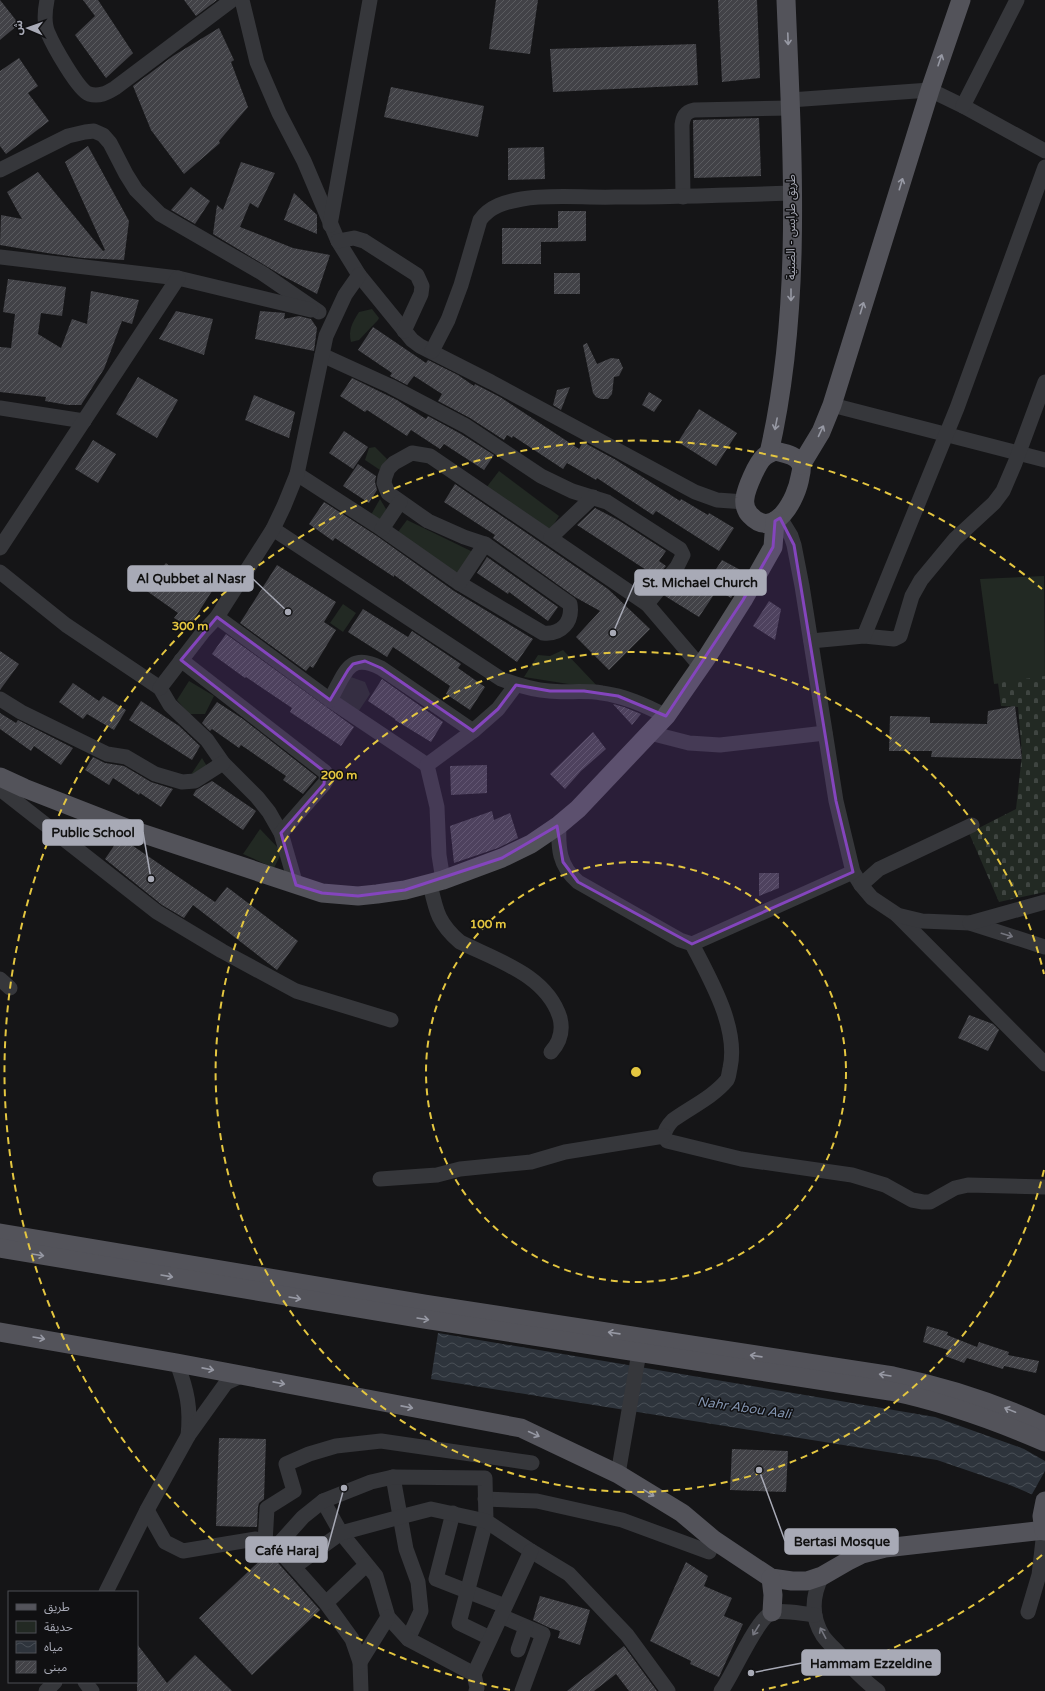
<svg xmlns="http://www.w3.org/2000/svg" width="1045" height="1691" font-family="'Varela Round','Noto Sans Arabic',sans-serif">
	<defs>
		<pattern id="cemetery-stones" width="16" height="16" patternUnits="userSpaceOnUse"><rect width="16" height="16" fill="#222923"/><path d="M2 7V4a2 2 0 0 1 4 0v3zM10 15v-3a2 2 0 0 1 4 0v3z" fill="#3f4541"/></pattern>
		<pattern id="water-waves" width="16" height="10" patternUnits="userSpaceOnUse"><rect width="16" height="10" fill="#2e343c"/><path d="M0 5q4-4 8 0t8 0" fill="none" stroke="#494f56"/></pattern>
		<pattern id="building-hatch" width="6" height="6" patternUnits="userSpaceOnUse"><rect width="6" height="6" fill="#424247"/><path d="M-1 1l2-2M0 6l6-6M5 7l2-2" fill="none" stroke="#5a5b5f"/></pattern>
	</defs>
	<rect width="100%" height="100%" fill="#151517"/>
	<g fill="#222923">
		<path d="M372,309L379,318L378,320L359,340L351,342C348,330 352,323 359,312Z"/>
		<path d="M375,447L387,459L380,470L365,460L369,448Z"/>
		<path d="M499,471L559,516L549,532L486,488Z"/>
		<path d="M380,499L386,509L384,519L368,520Z"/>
		<path d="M407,520L473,552L456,578L395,536Z"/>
		<path d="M1044,576L1045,678L994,684L980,579Z"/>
		<path d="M343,604L356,613L343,632L330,623Z"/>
		<path d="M563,650L600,689L524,677L538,655L550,656Z"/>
		<path d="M348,676L365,682L370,694L356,715L333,699Z"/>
		<path d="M189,681L214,696L205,714H189L177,700Z"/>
		<path d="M202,758L208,768L190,776Z"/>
		<path d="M260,829L282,852L274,868L243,854Z"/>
	</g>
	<path fill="url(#cemetery-stones)" d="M1045,676V892L999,902L969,833L1016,809L1022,754L1018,707L1001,706L998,683Z"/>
	<path fill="url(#water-waves)" d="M438,1333L935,1417L1024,1449L1045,1461V1500L1010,1485L937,1460L431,1379Z"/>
	<path fill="#151517" d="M1045,1471V1502L1031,1496Z"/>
	<g fill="url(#building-hatch)">
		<path d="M0,0L19,24L0,40Z"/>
		<path d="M83,0H98L133,53L106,78L75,35L95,16Z"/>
		<path d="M184,0H217L196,16Z"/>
		<path d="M496,0H538L530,54L489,49Z"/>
		<path d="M718,0H757L760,78L722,82Z"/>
		<path d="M219,28L234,60L231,62L248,107L219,141L220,143L184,174L151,130L133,86L173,56Z"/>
		<path d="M696,44L698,85L553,92L550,49Z"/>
		<path d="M19,58L38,86L28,93L49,121L6,154L0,146V71Z"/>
		<path d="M391,87L484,106L478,137L384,117Z"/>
		<path d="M759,118L761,176L694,178L693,120Z"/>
		<path d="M88,146L129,221L124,260L83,258L47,253L0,245L1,215L22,219L7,192L38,172L103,251L105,250L65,162Z"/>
		<path d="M544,147L545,179L508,180V148Z"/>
		<path d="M241,162L275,173L258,208L250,203L240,227L293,248L330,255L317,294L281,275L213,234L217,205L223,210Z"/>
		<path d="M191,187L210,201L195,224L171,210Z"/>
		<path d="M294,193L317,215V234L284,220Z"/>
		<path d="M558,211H586V241L541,242V264H502V228H558Z"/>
		<rect x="554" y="273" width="26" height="21"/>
		<path d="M8,279L66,287L62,316L41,313L38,334L61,348L72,319L87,324L91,291L139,300L132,324L122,321L104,369L81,405H68L45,401L46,397L0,392V347L11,348L15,314L3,312Z"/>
		<path d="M176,311L213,319L204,355L159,339Z"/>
		<path d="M260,311L285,313L284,319L299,316L311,319L317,328L314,351L255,339Z"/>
		<path d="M373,327L426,363L428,360L458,375L474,386L475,384L500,397L579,449L583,442L616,460L680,501L681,499L708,515L709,513L734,528L719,551L656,511L653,515L597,478L596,480L567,463L563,469L513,436L512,438L507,435L504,440L470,418L438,401L442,394L414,376L407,385L390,376L392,373L358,350Z"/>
		<path d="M587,343L597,364L611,358L619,359L623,368L619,376L614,377L612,394L608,399H601L596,397L593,393L583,345Z"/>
		<path d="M138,377L178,400L157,438L116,414Z"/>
		<path d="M352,378L397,400L426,419L428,416L461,434L494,455L484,470L444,444L440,449L411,430L407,436L367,410L365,412L340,396Z"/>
		<path d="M570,387L561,410L553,405L557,390Z"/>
		<path d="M649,392L662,400L654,412L642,405Z"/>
		<path d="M254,395L295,412L289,438L245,420Z"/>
		<path d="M699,409L737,433L716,466L678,442Z"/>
		<path d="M344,431L368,447L353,469L329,453Z"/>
		<path d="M93,440L116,454L98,483L75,469Z"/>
		<path d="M358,464L376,476L375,482L377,490L369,503L343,486Z"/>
		<path d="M455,484L608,589L650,629L609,670L576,637L600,611L575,597L493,538L495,535L444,502Z"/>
		<path d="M324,502L377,536L454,591L533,639L517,662L394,575V577L335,538L333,541L309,524Z"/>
		<path d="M595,508L618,520L666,551L659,561L666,566L657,577L577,525Z"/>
		<path d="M487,557L558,607L548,621L509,592L508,594L477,573Z"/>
		<path d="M722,560L746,573L731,598L717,590L699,617L665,596L682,576L703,589Z"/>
		<path d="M166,563L193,588L206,568L221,577L189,627L174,618L178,613L144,589Z"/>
		<path d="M277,565L336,602L324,622L336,630L313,668L310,666L306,671L240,623Z"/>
		<path d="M769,601L781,609L775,640L753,626Z"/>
		<path d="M363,609L408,637L412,631L461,664L458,668L485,687L470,710L446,694L450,686L393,647L387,657L348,632Z"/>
		<path d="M226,634L354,727L341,746L290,712L292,708L246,677L245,678L212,654Z"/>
		<path d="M0,651L19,664L0,690Z"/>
		<path d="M382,679L443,722L431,742L395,720V719L368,701Z"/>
		<path d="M73,683L99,701L103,696L126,710L114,730L87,714L83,719L59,702Z"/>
		<path d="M141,701L179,726L200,746L192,760L129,720Z"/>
		<path d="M217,702L243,719L317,777L303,794L283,780L286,776L241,745L239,748L212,729L210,731L202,723Z"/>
		<path d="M613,704L624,707L641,714L632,725Z"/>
		<path d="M1015,706L1022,759L931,757L932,751H889L890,716L930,717V723L987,724L988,711Z"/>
		<path d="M0,713L16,723L18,720L73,748L61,765L34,746L31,751L0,729Z"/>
		<path d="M593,732L606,749L581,771L565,789L550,774Z"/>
		<path d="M93,757L105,763L124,766L151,782L173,789L161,807L140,793L139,795L113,778L109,785L85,770Z"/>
		<path d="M487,765V793L451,795L450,766Z"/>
		<path d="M212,781L256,811L243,830L193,795L196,790Z"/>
		<path d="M492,811L494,820L510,813L518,838L498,848L454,863L450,826Z"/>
		<path d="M120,837L215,902L227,887L298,941L277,970L193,905L184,918L162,905L105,859Z"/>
		<path d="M759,873H779V888L759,896Z"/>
		<path d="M969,1015L993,1024L999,1030L988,1051L958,1038Z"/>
		<path d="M927,1326L948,1332L947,1335L977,1347L979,1342L1009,1352L1008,1355L1039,1361L1036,1373L1004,1366L1003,1369L967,1358L964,1363L945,1356L948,1350L923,1342Z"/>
		<path d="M219,1438L266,1439L264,1499L259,1503L258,1507L257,1527L216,1526Z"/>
		<path d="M732,1449L788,1451L786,1492L730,1490Z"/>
		<path d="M268,1553L271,1555L320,1610L252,1675L199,1618Z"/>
		<path d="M686,1562L708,1576L704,1586L732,1598L724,1616L743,1624L719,1677L690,1664L691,1661L650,1641Z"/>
		<path d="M540,1596L590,1610L580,1645L558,1638L560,1631L550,1628L533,1620Z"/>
		<path d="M137,1644L167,1683L195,1655L232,1691H137Z"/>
		<path d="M624,1646L657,1691H629L616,1674L594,1691H567Z"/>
	</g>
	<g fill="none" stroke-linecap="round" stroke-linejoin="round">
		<g stroke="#36373b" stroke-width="15">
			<path d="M47,0C45,10 44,24 48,33C53,45 78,90 89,94C99,97 107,93 115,88L232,0"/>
			<path d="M242,0L257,62L279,113L304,161L338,241L359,275L412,340L420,346L491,382L695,492L717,500L745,502"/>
			<path d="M790,100L930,90L963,106L1045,151"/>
			<path d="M963,106L1017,0"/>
			<path d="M0,170L68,136L85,132L94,131L103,135L110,143L126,174L136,190L160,214L262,273L319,312"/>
			<path d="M683,197L682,125C683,117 685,112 694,110L790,108"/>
			<path d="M330,225L370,0"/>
			<path d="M338,241L354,238L364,241L417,275L422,286L421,294L404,331"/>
			<path d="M0,257L178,278L311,310"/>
			<path d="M432,351L448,320L461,285L480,220C490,206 505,202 522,199C549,194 587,198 615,197C674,197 733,195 791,193"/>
			<path d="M832,405L1045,460"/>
			<path d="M0,408L84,421"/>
			<path d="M297,474L382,529L459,583L543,633C561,635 573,622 570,604L485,544L464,537L428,521L388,493L384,483L385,477L388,469L394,463L412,453L430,456L647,604L677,567L683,555L680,549L607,502L572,491L541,476L466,426L390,386L322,355"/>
			<path d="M780,518L791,536L794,545L802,586L836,801L853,872L861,885L872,898L896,914L1045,1064"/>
			<path d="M273,529L501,679C517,685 532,690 549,691C567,693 584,690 602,693C625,696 645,705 666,716"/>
			<path d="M382,529L400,502"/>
			<path d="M551,537L593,497"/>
			<path d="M0,548L178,278"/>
			<path d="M0,572L66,625L160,688L170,705L207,740L223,763L257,797L269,812L281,833L296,885"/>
			<path d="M459,583L485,544"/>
			<path d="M647,604L700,666"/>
			<path d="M217,617L330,700L427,765"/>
			<path d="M864,636L894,639L900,636L912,596L921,580L955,539L994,503L1003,491L1015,463L1045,382"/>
			<path d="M811,641L864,636L957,408L1045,167"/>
			<path d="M181,660L325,772L327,779L324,784L281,833"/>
			<path d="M160,688L203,632L217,617L273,529L284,506L297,474L326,336L345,295L359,275"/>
			<path d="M0,699L21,712L107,754L126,757L155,774L182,782L195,781L223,763"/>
			<path d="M330,700C345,674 348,651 381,668L473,731"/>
			<path d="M650,733L689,743L720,745L825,733"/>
			<path d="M0,789L157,912L222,951L296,991L391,1020"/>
			<path d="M559,825C558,848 559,866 578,882L680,940L692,944L853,872"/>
			<path d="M443,880L439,855L437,807L427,765L473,731L498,709L516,685"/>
			<path d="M430,884C436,911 438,923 460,942C496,960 547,975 560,1018C563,1030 560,1042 551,1052"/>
			<path d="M861,885L879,869L972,825"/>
			<path d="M897,915L922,921L970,923L1045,947"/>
			<path d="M970,923L1045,902"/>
			<path d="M692,944C710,979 739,1028 730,1068C729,1072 729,1077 727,1080C713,1097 691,1107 673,1120C668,1125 665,1129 664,1136L667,1141L741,1159L852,1175L885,1185L912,1200L923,1202H930L955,1188L968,1185L1045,1187"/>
			<path d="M0,979L10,988"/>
			<path d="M380,1179L437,1175L460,1169L531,1162L565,1152L664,1136"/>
			<path d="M177,1363C187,1391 191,1407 188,1436"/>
			<path d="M618,1474L641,1341"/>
			<path d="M393,1477L406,1549L418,1582L421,1611L408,1639"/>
			<path d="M485,1499L537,1501L622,1520L709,1552L714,1540"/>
			<path d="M323,1501L341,1533L376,1576L388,1617L408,1639L474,1674"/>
			<path d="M147,1510L165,1542L183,1551L256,1539L276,1547L326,1603L352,1639L360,1662L361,1691"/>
			<path d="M453,1513L436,1579L505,1606"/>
			<path d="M265,1543L267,1508L294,1491L286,1464L309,1454L336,1446L381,1441L532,1463"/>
			<path d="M276,1547L303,1517L323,1501L371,1482L393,1477L485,1478L486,1521L459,1623L490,1638"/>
			<path d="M294,1567L341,1533L400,1517L431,1509L486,1521L531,1551L569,1574L627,1635L668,1691"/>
			<path d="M822,1576C812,1596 811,1617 823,1636C828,1643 836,1650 842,1657C853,1669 864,1681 878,1691"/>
			<path d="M106,1592L147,1510L188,1436L226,1383L241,1376"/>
			<path d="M326,1603L366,1565"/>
			<path d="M1028,1612L1039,1575L1044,1531"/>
			<path d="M501,1616L543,1634L522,1691"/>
			<path d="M518,1650L526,1627"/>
			<path d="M360,1662L388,1617"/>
			<path d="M85,1682L92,1691"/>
			<path d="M46,1691L55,1682"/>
			<path d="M476,1691L477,1688L474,1674L531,1551"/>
			<path d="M721,1691C733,1676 758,1614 774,1612C787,1610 802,1614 815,1615"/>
		</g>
		<g stroke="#53535a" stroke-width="19">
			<path d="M775,451C783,453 798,455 801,465C802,468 801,473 800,477C797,497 775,542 750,515C746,511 744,504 745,498C746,489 757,463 764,457C767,454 771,453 775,451Z"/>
			<path d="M769,453C803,306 792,150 786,0"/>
			<path d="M801,465L821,432L832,405L930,90L961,0"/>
			<path d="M0,777L24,788L129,829L322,893L358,896L377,894L405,890L443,880L502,858L531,844L559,825L578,809L666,716L707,657L743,600L773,547L775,521"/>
			<path d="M0,1233L425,1304L893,1376C946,1387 996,1403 1045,1426"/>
			<path d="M0,1248L423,1319L890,1391C944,1402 994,1420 1045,1442"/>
			<path d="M0,1332L177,1363L521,1428L618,1474L682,1513L714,1540L771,1578L792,1581H807L822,1576L848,1561L862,1554L885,1548L1045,1530"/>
			<path d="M1044,1531L1042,1516L1045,1501"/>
			<path d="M771,1578L773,1595L772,1612"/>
		</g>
	</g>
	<defs><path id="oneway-shaft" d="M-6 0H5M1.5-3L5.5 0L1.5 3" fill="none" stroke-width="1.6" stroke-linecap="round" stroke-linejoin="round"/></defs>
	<g stroke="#9799a4">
		<use href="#oneway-shaft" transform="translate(788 39) rotate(88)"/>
		<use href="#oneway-shaft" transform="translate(940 60) rotate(-71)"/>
		<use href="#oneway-shaft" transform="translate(901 184) rotate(-73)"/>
		<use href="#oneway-shaft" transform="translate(791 295) rotate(90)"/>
		<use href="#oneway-shaft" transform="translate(862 308) rotate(-73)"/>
		<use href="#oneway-shaft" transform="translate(776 424) rotate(101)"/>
		<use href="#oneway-shaft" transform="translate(821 431) rotate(-65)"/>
		<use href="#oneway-shaft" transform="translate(38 1255) rotate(9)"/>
		<use href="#oneway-shaft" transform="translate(167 1276) rotate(10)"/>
		<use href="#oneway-shaft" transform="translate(295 1298) rotate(10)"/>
		<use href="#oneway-shaft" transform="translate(423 1319) rotate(9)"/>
		<use href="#oneway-shaft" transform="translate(614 1333) rotate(-172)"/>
		<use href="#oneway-shaft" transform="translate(39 1338) rotate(10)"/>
		<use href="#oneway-shaft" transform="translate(756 1356) rotate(-172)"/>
		<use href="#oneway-shaft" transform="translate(208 1369) rotate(11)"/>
		<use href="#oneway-shaft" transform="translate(885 1375) rotate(-171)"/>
		<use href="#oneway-shaft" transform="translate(279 1383) rotate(11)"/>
		<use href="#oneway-shaft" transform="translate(407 1407) rotate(11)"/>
		<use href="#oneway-shaft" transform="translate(1010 1410) rotate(-158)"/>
		<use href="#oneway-shaft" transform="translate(534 1434) rotate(25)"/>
		<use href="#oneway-shaft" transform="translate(649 1493) rotate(31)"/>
	</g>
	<g stroke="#75767f">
		<use href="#oneway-shaft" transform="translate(1007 935) rotate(17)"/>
		<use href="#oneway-shaft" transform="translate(756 1630) rotate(122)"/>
		<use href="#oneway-shaft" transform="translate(823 1633) rotate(-118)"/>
	</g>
	<path fill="#8445bd" fill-opacity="0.2" stroke="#8445bd" stroke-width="3" stroke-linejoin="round" d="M780,518L794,545L836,801L853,872L692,944L578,882L563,862L557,826L502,858L405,890L358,896L322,893L296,885L281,833L324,784L325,772L181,660L217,617L330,700L348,670L353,664L365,661L381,668L473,731L498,709L516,685L550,691H584L618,696L666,716L743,600L773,547L775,521Z"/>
	<g fill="none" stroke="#e4c640" stroke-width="2" stroke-dasharray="7 5">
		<circle cx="636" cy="1072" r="210"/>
		<path d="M1044 1170A420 420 0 1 1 1044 974"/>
		<path d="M1042 1555A631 631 0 0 1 762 1690M510 1690A631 631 0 1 1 1042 589"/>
	</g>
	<g text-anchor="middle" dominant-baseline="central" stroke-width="3" stroke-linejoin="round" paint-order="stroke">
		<g font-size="12" fill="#a8aab6" stroke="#101012">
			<text transform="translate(791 227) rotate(-90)">طريق طرابس - الضنية</text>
		</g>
		<g font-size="13" font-style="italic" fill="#8293ae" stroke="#101012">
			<text transform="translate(744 1408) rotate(8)">Nahr Abou Aali</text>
		</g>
	</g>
	<circle cx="636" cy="1072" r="6" fill="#e4c640" stroke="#101012" stroke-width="2"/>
	<g font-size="12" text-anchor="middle" font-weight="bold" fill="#e4c640" stroke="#101012" stroke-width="3" stroke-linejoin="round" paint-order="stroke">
		<text x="190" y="630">300 m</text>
		<text x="339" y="779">200 m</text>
		<text x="488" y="928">100 m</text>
	</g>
	<path fill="none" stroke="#a8aab6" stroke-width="1.5" d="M288 612L253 579M613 633L635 582M151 879L143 832M759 1470L785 1541M344 1488L327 1550M751 1673L802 1663"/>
	<g fill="#a8aab6" stroke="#101012" stroke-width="1.5">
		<circle cx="288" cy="612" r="4"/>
		<circle cx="613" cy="633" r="4"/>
		<circle cx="151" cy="879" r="4"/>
		<circle cx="759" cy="1470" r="4"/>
		<circle cx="344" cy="1488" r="4"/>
		<circle cx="751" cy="1673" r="4"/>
	</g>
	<g fill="#a8aab6" stroke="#a8aab6" stroke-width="1.5">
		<rect x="128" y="566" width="125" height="25" rx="4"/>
		<rect x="635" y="570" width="131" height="25" rx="4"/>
		<rect x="43" y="820" width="100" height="25" rx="4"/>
		<rect x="785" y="1529" width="113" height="25" rx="4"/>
		<rect x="246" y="1537" width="81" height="25" rx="4"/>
		<rect x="802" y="1650" width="138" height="25" rx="4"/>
	</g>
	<g font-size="13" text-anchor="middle" font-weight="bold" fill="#111">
		<text x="191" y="583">Al Qubbet al Nasr</text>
		<text x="700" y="587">St. Michael Church</text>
		<text x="93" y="837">Public School</text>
		<text x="842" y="1546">Bertasi Mosque</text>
		<text x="287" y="1555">Café Haraj</text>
		<text x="871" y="1668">Hammam Ezzeldine</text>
	</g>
	<rect x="8" y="1591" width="130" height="92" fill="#101012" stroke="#4d4e54"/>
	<rect x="16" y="1604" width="20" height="6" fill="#53535a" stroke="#4d4e54"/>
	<text x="44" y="1611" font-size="12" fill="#a8aab6">طريق</text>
	<rect x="16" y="1621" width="20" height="12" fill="#222923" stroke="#4d4e54"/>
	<text x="44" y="1631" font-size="12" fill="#a8aab6">حديقة</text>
	<rect x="16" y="1641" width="20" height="12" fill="url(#water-waves)" stroke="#4d4e54"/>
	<text x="44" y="1651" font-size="12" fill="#a8aab6">مياه</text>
	<rect x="16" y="1661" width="20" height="12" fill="url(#building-hatch)" stroke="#4d4e54"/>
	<text x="44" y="1671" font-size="12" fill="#a8aab6">مبنى</text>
	<g transform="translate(28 28) rotate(272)" stroke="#101012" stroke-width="3" paint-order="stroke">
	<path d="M0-3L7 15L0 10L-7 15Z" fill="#a8aab6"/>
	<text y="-6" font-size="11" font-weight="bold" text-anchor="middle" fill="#a8aab6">ش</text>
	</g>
</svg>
